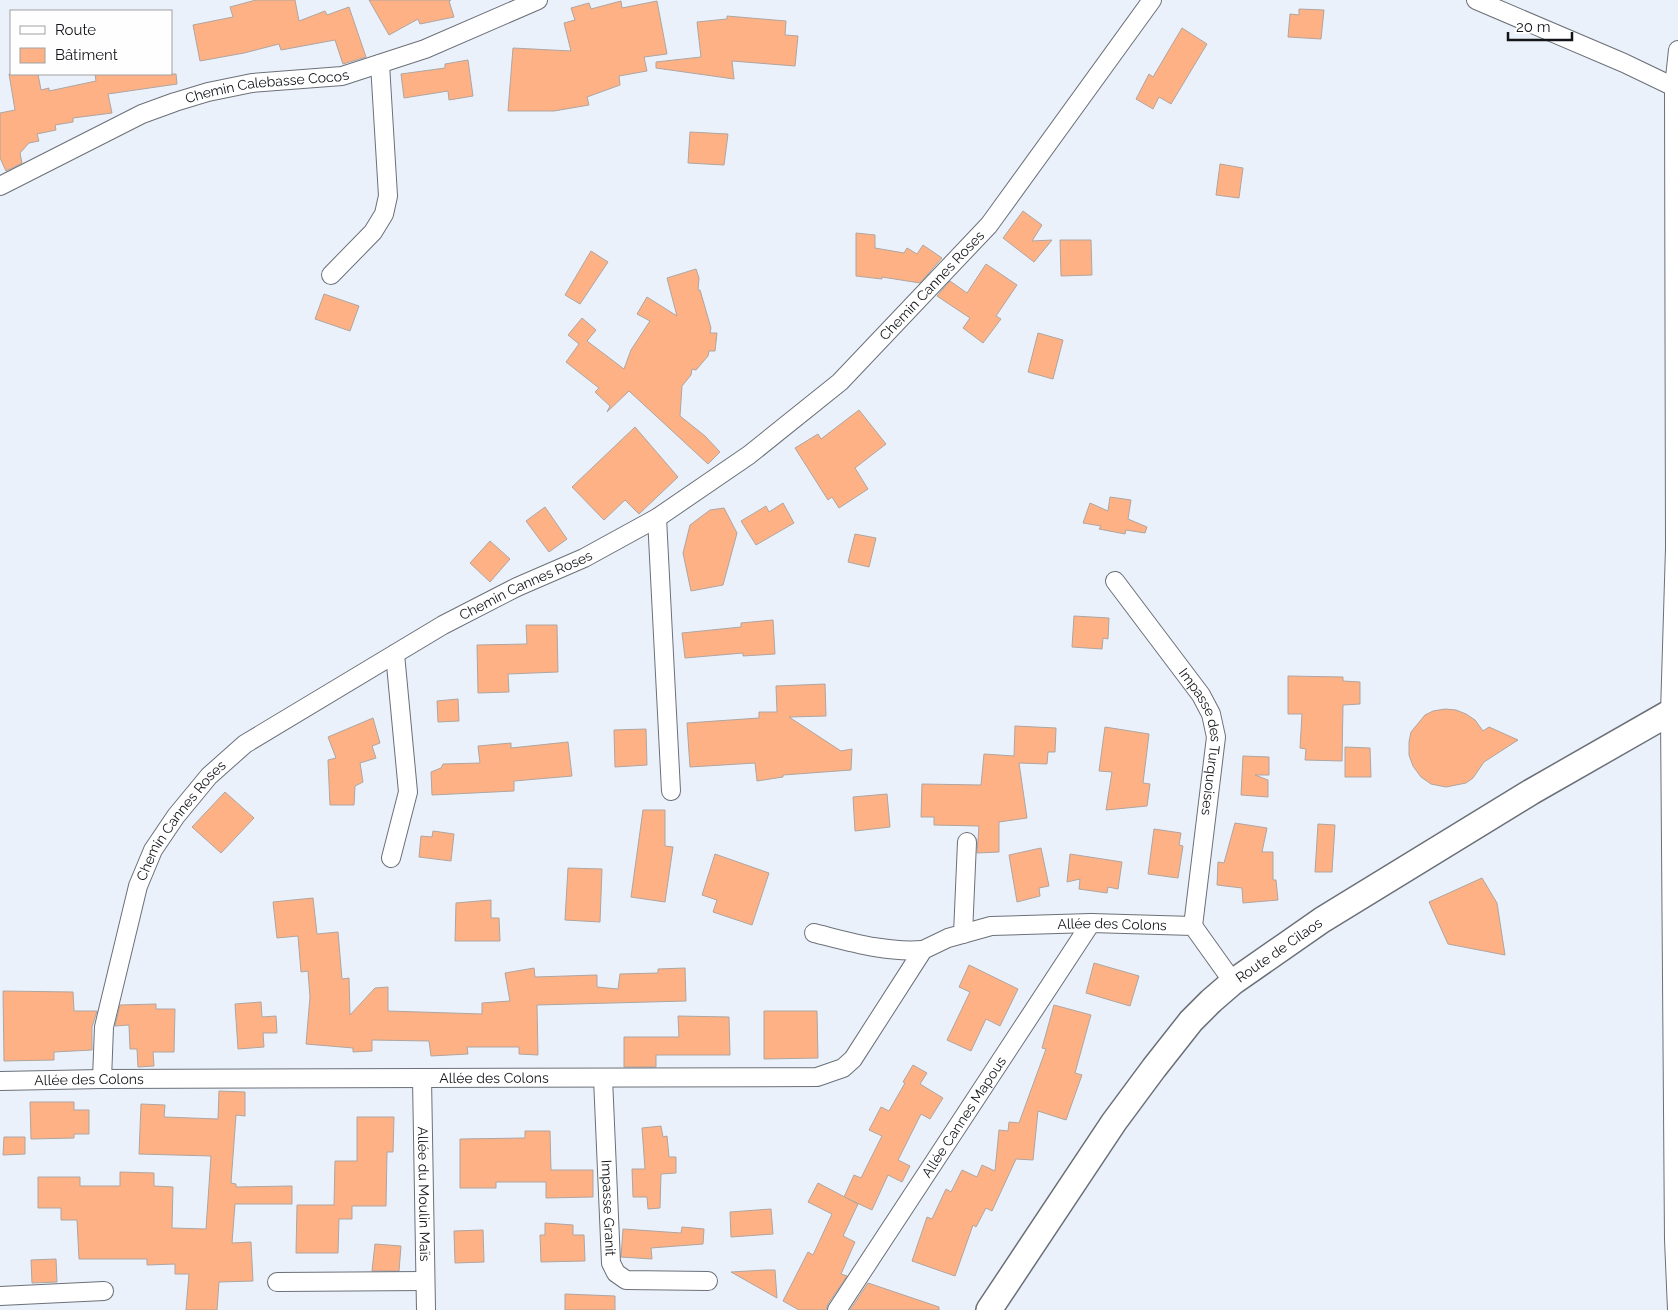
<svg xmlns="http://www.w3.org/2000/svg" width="1678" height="1310" font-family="Raleway,sans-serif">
	<rect width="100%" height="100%" fill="#ebf1fb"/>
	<g fill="#feb185" stroke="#afa5a0">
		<path d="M256,0H295L299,21L325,11L327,15L349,7L366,57L343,64L335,40L281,50L279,44L244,53L200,61L193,25L233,17L230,7Z"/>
		<path d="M369,0H451L449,1L454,17L420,24L418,19L389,35Z"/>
		<path d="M621,1L622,8L657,1L667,54L644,57L647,71L619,76L620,85L587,97L589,105L554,111H508L513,48L571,51L564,23L575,20L571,8L589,3L591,9Z"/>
		<path d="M1299,9L1324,10L1321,39L1288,37L1290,14L1299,15Z"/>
		<path d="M727,16L786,21L785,35L798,36L795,66L732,61L734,79L656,68V62L701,57L697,22L727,19Z"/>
		<path d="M1182,28L1207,44L1171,104L1159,97L1153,109L1136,99L1149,74L1153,77Z"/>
		<path d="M468,60L473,96L449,100L448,91L404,98L401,74L445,68V64Z"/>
		<path d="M9,74H38L41,90L49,88V91L96,81L95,74H176L177,84L108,94L112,113L73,118V122L55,125L56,130L37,134L39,141L29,143L20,153L22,163L6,171L0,158V113L15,110Z"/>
		<path d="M690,132L728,134L724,165L688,163Z"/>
		<path d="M1220,164L1243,168L1239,198L1216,195Z"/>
		<path d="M1023,211L1042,225L1032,241L1052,240L1034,262L1003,238Z"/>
		<path d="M856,233L875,235V248L904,253L907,248L917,254L923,245L942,258L920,283L882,277V279L856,276Z"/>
		<path d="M1060,240H1091L1092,275L1061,276Z"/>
		<path d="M591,251L608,262L580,304L565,295Z"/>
		<path d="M986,264L1017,285L996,316L1001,319L983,343L963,328L970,318L937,296L950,281L967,293Z"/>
		<path d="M696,269L699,278L698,290H700L711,328L710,333H717L715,351H709L708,356L696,370L692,369L691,375L682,386L680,416L705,436L720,452L708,464L629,391L607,412L610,406L595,392L599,388L566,362L579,344L568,335L582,318L596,330L587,341L624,369L631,350L650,321L637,314L647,297L677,316L667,278Z"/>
		<path d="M324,294L359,306L350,331L315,319Z"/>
		<path d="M1038,333L1063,340L1053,379L1028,372Z"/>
		<path d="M859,410L886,444L855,468L868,489L839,508L832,497L828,500L795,448L818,434L821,439Z"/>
		<path d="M635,427L678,477L639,514L625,500L604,520L572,487Z"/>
		<path d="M1110,497L1131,500L1128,519L1147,527L1145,533L1126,530L1125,534L1099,529L1101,526L1083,523L1090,503L1108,511Z"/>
		<path d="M783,503L794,523L756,545L741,521L766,506L769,512Z"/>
		<path d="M545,507L567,539L549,552L526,521Z"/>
		<path d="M724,508L737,533L723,585L691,591L683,553L690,525L710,510Z"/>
		<path d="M855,534L876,538L869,567L848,562Z"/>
		<path d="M490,541L510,559L490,582L470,563Z"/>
		<path d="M1074,616L1109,618L1108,639L1103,638L1102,649L1072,647Z"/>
		<path d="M773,620L775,654L743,656V653L685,658L682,633L741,627V623Z"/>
		<path d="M526,625H557L558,672L508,674L509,692L478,693L477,645L527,644Z"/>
		<path d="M1288,676L1343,677V681L1360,682V704L1343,705L1342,761L1305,760L1306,749L1300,748L1302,714H1288Z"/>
		<path d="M825,684L826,716L789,717L841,751L852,749L851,770L783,775V777L757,781L755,763L690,767L687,723L759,718V712H777L776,686Z"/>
		<path d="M458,699L459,721L438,722L437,701Z"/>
		<path d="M1445,709L1456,710L1466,714L1475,720L1483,731L1489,727L1518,740L1484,762L1473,778L1466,783L1446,787L1431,784L1421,777L1413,766L1409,755V742L1411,732L1425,715L1433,711Z"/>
		<path d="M373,718L380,743L372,746L376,758L360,763L363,782L355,786L354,805H330L328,760L336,758L328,737Z"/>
		<path d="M1015,726L1056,728L1055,752H1048L1047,764L1019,763L1027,818L999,822V852L977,853L979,826L934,825V817H921L922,784L981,785L984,754L1014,756Z"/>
		<path d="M1105,727L1149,734L1143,783L1150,784L1147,806L1106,810L1112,772L1099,771Z"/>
		<path d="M646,729L647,765L615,767L614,730Z"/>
		<path d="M568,742L572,776L514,781V791L432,795L431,772L441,768L443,764L480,763L478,746L511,743V748Z"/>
		<path d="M1345,747L1370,748L1371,777H1345Z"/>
		<path d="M1243,756L1269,757V775H1255L1268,780V797L1241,795Z"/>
		<path d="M225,792L254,818L221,853L192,827Z"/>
		<path d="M887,794L890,827L855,831L853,797Z"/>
		<path d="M643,810H665V846L673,847L665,902L631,897Z"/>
		<path d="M1235,823L1267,828L1262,852H1273V880H1276L1278,900L1243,903L1242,888L1217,885L1218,862L1224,863Z"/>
		<path d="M1318,824L1335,825L1332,872H1315Z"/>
		<path d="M1154,829L1181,833L1179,845L1183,846L1178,878L1148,874Z"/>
		<path d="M433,831L454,834L451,861L419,857L421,836L432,837Z"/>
		<path d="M1041,848L1049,886L1039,888L1040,896L1017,902L1009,855Z"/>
		<path d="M715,854L769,873L752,925L713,912L717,900L702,895Z"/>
		<path d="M1070,854L1122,862L1118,889L1108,887L1107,893L1079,889L1080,879L1067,882Z"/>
		<path d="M568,868L602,869L600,922L565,920Z"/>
		<path d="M1482,878L1497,903L1505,955L1448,944L1429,902Z"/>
		<path d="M313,898L317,934L338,932L342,979L349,978L350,1015L375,988L388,987V1011L482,1014V1003L510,1001L505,973L534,968L535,977L597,975V987L618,989L620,974L658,973V969L685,968L686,1001L537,1005L538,1055L519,1054V1047H467L468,1054L431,1056L429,1041L372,1040V1051L353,1052V1048L306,1044L310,997L308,971L301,972L298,936L277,938L273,902Z"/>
		<path d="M491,900V918H499L500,941H455L456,903Z"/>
		<path d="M1094,963L1139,976L1130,1006L1086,993Z"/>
		<path d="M969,965L1018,989L1000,1026L986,1019L971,1051L947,1040L970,992L959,987Z"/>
		<path d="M3,991L73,992L74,1011H97L92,1027V1050L54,1052V1060L4,1061Z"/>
		<path d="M261,1002L262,1017L276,1016L277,1033H263L264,1047L238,1049L235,1004Z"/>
		<path d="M156,1004V1009H175L174,1052H153L154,1066L138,1067L137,1049H130L129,1025L115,1026L120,1005Z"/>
		<path d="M1054,1005L1091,1015L1075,1073L1082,1075L1066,1120L1038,1111L1033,1160L1016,1159L992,1211L986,1208L976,1227L973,1225L955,1276L912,1261L927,1217L932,1219L946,1189L951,1192L962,1170L977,1177L982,1165L995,1171L999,1130L1008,1131L1009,1122L1019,1123L1046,1049L1042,1048Z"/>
		<path d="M764,1011H817L818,1058L764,1059Z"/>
		<path d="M678,1016L729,1017L730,1055H656V1067H624V1037H679Z"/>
		<path d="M913,1065L927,1073L920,1084L943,1098L930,1119L921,1114L898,1160L910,1166L902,1182L888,1175L872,1210L844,1197L854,1175L861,1178L882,1136L869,1130L881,1107L889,1111L905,1083L903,1082Z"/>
		<path d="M219,1091L245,1092V1116L236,1115L231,1183L236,1184V1187L292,1186V1204H235L232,1243L251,1242L253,1281L219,1282L217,1310H186L189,1274H175V1264L147,1265V1259H79L77,1220H61V1208H38V1177H80V1186H120V1172L154,1173V1186L173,1187L172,1228L206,1229L211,1156L139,1154L141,1104L165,1105L164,1117L218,1119Z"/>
		<path d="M30,1102H74V1110H89V1134H74V1138L31,1139Z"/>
		<path d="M357,1117H394L393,1152H387L386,1206H352V1219H339L338,1253H296L297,1205H334L335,1161H357Z"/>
		<path d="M661,1126L663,1137L667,1136L669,1157H676V1173L661,1174L660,1208L648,1209L647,1197H633L632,1169H645L642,1128Z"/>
		<path d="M525,1131H550L551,1170H593V1197L546,1198V1182H496V1188H460V1139L525,1138Z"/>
		<path d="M4,1137H25V1154L3,1155Z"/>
		<path d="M818,1183L858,1204L843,1236L855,1242L841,1274L847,1276L828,1304L826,1310H799L783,1301L808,1252L813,1255L832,1214L808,1202Z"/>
		<path d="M771,1209L773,1234L731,1237L730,1212Z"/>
		<path d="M545,1223L573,1225V1235H584L585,1261L541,1262L540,1235H545Z"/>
		<path d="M682,1227L704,1229L703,1244L651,1248L652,1259L621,1257L623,1229L681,1233Z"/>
		<path d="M483,1230L484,1262L455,1263L454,1231Z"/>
		<path d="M375,1244L401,1246L399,1271H372Z"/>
		<path d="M56,1259L57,1282L32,1283L31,1260Z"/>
		<path d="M775,1270L777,1298L731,1272L766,1270Z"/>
		<path d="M868,1283L939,1307V1310H850Z"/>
		<path d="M565,1294L615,1296V1310H565Z"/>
	</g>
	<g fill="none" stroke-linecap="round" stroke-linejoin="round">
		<defs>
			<g id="minor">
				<path d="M1476,0L1624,63L1674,87"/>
				<path id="s1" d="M0,186L142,114L175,102L208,92L252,83L342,76L425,49L538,0"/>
				<path d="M331,275L373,232L384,214L388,196L380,64"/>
				<path d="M657,518L671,791"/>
				<path id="s2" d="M1115,581L1201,695L1211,714L1216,737L1193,926"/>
				<path d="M391,858L408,792L395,654"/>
				<path d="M814,933C850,942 886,953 923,950"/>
				<path d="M963,934L967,842"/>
				<path id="s3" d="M422,1078L426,1310"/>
				<path id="s4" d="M603,1078L611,1263L616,1273L626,1280L708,1281"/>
				<path id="s5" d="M102,1079L104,1027L138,886L153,850L176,816L209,776L245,744L443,625L517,587L584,558L657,518L749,455L840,382L989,225L1152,0"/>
				<path id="s6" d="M0,1081L102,1079L817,1077L843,1068L853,1059L923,950L948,938L991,926L1091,923L1193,926L1233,982"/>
				<path d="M277,1282L425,1281"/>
				<path d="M0,1296L104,1291"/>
				<path id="s7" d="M837,1310L1091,923"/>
				<path d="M1677,1310L1674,1239L1670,713L1675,548L1674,87L1678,50"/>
			</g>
			<g id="secondary">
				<path id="s8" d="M989,1310L1114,1122L1154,1068L1191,1021L1211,1001L1233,982L1322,920L1531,792L1678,708"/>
			</g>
		</defs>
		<use href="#minor" stroke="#6b7078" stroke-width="20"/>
		<use href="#secondary" stroke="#6b7078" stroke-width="28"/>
		<use href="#minor" stroke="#fff" stroke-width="18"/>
		<use href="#secondary" stroke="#fff" stroke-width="25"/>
	</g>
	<g text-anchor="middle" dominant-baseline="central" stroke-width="4" stroke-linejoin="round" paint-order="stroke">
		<g font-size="14" fill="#131519" stroke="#fefefe">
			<text stroke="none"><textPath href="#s1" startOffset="288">Chemin Calebasse Cocos</textPath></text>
			<text stroke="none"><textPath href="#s5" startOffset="1209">Chemin Cannes Roses</textPath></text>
			<text stroke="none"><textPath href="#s5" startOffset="700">Chemin Cannes Roses</textPath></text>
			<text stroke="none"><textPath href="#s2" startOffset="189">Impasse des Turquoises</textPath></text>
			<text stroke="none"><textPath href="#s5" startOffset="276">Chemin Cannes Roses</textPath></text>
			<text stroke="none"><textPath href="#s6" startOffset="1181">Allée des Colons</textPath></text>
			<text stroke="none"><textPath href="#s8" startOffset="466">Route de Cilaos</textPath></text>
			<text stroke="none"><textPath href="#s6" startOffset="494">Allée des Colons</textPath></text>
			<text stroke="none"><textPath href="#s6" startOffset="89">Allée des Colons</textPath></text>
			<text stroke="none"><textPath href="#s7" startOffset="231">Allée Cannes Mapous</textPath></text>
			<text stroke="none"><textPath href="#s3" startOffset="116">Allée du Moulin Maïs</textPath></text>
			<text stroke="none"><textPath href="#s4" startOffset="130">Impasse Granit</textPath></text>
		</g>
	</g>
	<rect x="10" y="10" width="162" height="65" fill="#fefefe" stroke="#a0a1a2"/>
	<rect x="20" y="26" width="25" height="8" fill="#ffffff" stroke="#a0a1a2"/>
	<text x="55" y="35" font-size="15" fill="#131519">Route</text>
	<rect x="20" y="48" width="25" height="15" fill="#feb185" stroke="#a0a1a2"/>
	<text x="55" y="60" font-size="15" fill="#131519">Bâtiment</text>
	<path d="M1508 32v8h64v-8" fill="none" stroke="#131519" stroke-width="2.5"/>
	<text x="1516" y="32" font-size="15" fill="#131519" stroke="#fefefe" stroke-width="4" paint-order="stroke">20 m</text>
</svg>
